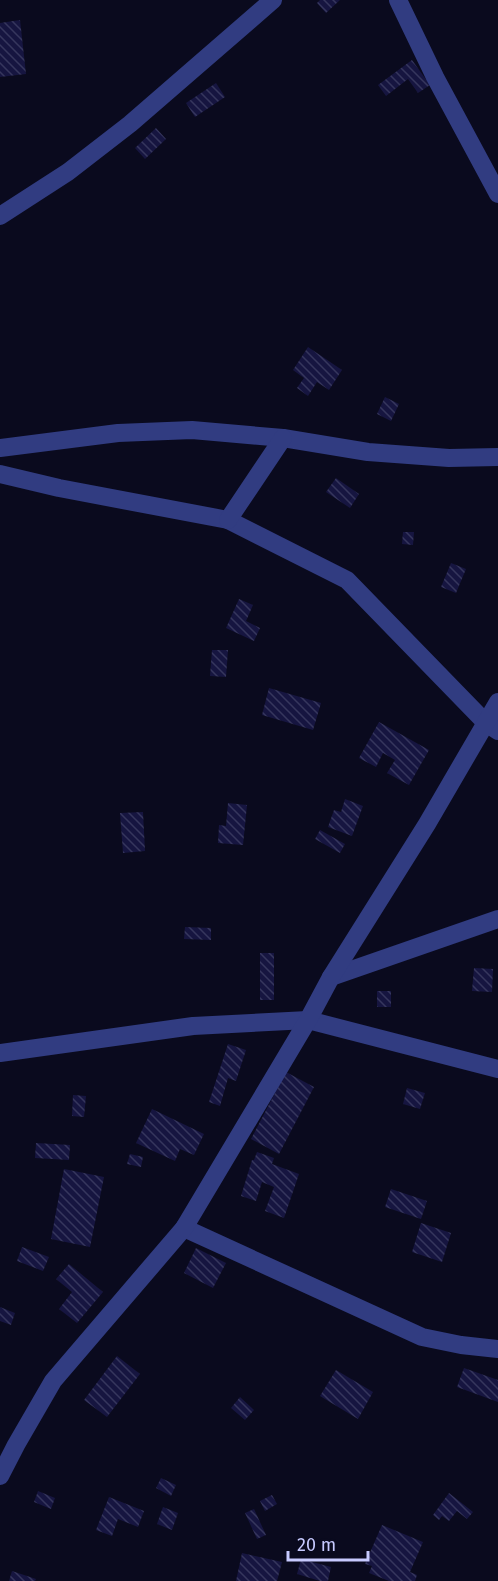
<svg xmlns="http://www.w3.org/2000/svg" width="498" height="1581" font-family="'Fira Sans',sans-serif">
	<defs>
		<pattern id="building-back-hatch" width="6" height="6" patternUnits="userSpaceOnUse" patternTransform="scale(1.5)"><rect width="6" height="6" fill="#161540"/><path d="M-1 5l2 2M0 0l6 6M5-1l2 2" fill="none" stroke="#36365d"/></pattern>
	</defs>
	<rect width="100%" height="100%" fill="#0a0a1e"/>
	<g fill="url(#building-back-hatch)">
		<path d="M320,0H340L326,13L317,3Z"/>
		<path d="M20,20L26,74L0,77V23Z"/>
		<path d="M412,60L430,85L418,93L408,79L386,96L378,85Z"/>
		<path d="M216,83L225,97L195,117L186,103Z"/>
		<path d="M156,128L166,139L145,159L135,148Z"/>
		<path d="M308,347L342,370L329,390L317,382L308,396L297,388L304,378L293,370Z"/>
		<path d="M385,397L399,404L391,421L377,414Z"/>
		<path d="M336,478L359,494L350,508L326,492Z"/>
		<path d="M403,532H414L413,545L402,544Z"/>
		<path d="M451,563L466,569L456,593L441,587Z"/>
		<path d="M239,599L253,605L246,621L260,628L254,641L226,628Z"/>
		<path d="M212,650H228L226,677L210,676Z"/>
		<path d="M269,688L321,703L313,730L262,715Z"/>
		<path d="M379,722L429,750L409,785L387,773L395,760L383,753L376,767L359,758Z"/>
		<path d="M345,799L363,806L352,836L328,827L334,810L341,812Z"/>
		<path d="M228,803L247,805L243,845L218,843L219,825L226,826Z"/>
		<path d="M143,812L145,851L123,853L120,813Z"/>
		<path d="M320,830L345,844L340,853L315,839Z"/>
		<path d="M185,927L211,928V940L184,939Z"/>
		<rect x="260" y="953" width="14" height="47"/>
		<path d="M474,968L493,969L492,992L472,991Z"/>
		<rect x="377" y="991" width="14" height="16"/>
		<path d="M228,1044L246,1050L236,1081L228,1078L220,1106L209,1102Z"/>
		<path d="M286,1072L314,1087L279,1154L251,1139Z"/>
		<path d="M407,1088L425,1093L420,1109L403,1104Z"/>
		<path d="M73,1095L86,1096L84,1117L72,1116Z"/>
		<path d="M152,1109L204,1134L194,1155L180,1149L175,1161L136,1143Z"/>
		<path d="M36,1143L70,1145L69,1160L35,1158Z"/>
		<path d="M257,1152L274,1158L272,1164L299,1174L284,1218L265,1211L274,1187L262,1182L256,1201L241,1196L252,1160H254Z"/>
		<path d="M130,1154L143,1157L141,1167L127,1164Z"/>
		<path d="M64,1169L104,1177L90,1247L51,1239Z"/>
		<path d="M391,1189L427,1201L421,1219L385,1207Z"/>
		<path d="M421,1223L451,1233L442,1262L412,1252Z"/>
		<path d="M22,1247L49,1257L43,1271L17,1261Z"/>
		<path d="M196,1248L226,1263L213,1288L184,1273Z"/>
		<path d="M69,1264L103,1292L77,1323L59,1309L72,1292L56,1279Z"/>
		<path d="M0,1307L15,1313L11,1325L0,1321Z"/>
		<path d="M117,1356L140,1374L107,1417L84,1400Z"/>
		<path d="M464,1368L498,1380V1402L457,1387Z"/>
		<path d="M336,1370L373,1392L358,1419L320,1396Z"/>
		<path d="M240,1397L254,1410L245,1420L231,1408Z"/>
		<path d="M161,1478L176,1485L171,1496L156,1488Z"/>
		<path d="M38,1491L55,1498L51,1509L34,1502Z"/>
		<path d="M449,1493L473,1512L467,1519L457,1511L449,1521L442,1516L439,1520L433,1515Z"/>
		<path d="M272,1495L277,1504L265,1511L260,1501Z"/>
		<path d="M109,1497L144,1511L138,1527L118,1519L112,1536L96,1530Z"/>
		<path d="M163,1507L178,1513L172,1530L157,1524Z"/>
		<path d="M254,1509L266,1535L257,1539L245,1513Z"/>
		<path d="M382,1525L423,1542L410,1572L417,1575L415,1581H389L369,1573L372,1566L365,1564Z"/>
		<path d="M242,1553L282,1562L277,1581H236Z"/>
		<path d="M301,1559L331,1567L328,1581H320L297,1574Z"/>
		<path d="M12,1571L36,1579L35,1581H9Z"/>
	</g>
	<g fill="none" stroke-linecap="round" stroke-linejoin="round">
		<g stroke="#313c81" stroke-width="18">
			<path d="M398,0L435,77L498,194"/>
			<path d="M0,216L68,172L130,124L273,0"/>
			<path d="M0,448L118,433L192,430L283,438L368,452L449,458L498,457"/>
			<path d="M0,474L59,488L228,520L347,580L486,723L498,731"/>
			<path d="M228,520L283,438"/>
			<path d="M331,977L498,919"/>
			<path d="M0,1053L193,1026L308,1020L498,1069"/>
			<path d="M184,1228L422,1337L461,1345L498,1349"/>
			<path d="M0,1476L16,1445L53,1381L184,1228L308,1020L331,977L427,824L498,702"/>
		</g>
	</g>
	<path d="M288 1551v9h80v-9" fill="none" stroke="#c7caff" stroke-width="3"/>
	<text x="297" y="1551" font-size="18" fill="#c7caff" stroke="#0a0a1e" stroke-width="4.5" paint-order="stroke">20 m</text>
</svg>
